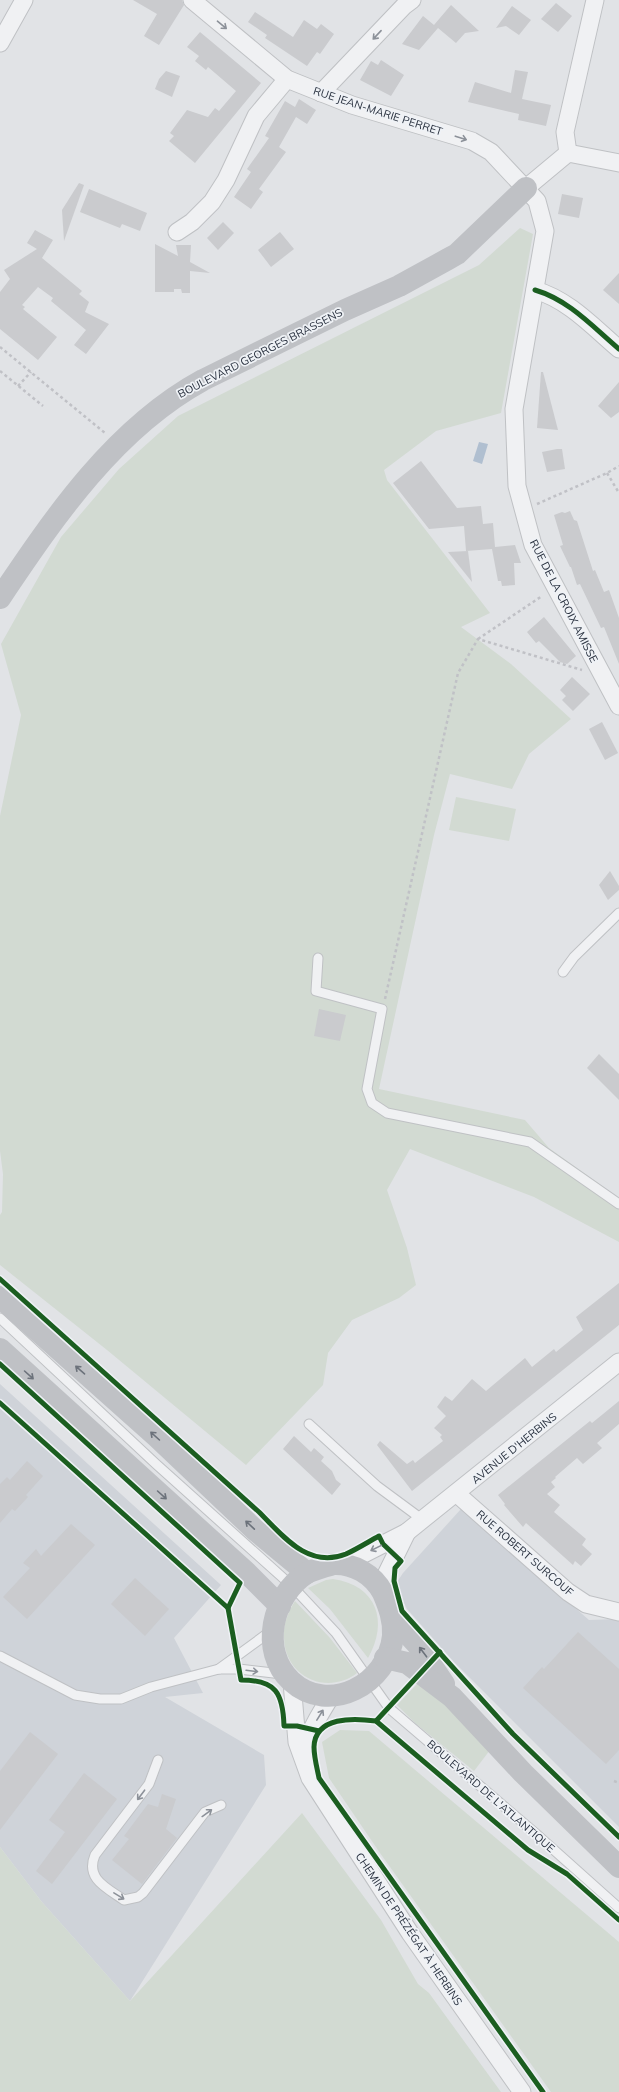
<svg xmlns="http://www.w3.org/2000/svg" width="619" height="2092" font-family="Mulish,sans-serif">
	<rect width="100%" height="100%" fill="#e1e3e6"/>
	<g fill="#cfd3d9">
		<path d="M0,1384L221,1585L174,1638L203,1693L165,1697L264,1755L266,1785L130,2001L41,1901L0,1847Z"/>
		<path d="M461,1509L589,1620L619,1619V1827L454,1662L407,1609L395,1585L403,1573Z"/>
	</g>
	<g fill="#d2dad2">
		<path d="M520,228L533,234L501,413L436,431L384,470L387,480L490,613L461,627L511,664L571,719L529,754L512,789L450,774L434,835L379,1089L525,1120L549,1148L619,1198V1242L534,1197L410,1149L387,1190L407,1248L416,1285L399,1298L352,1320L328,1353L323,1385L246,1465L107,1350L0,1265V1215L2,1212L3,1174L0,1151V816L21,715L1,644L61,537L119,469L178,416L479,265Z"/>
		<path d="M456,797L516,809L509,841L449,830Z"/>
		<path d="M333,1579C377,1585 389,1622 368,1658L330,1609L308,1588L326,1580Z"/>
		<path d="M295,1601L330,1638L357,1673C327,1696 285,1677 284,1638C283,1625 288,1612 295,1601Z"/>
		<path d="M418,1683L445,1703L490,1750L474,1771L415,1723L397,1705Z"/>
		<path d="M340,1730L369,1731L619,1942V2092H551L380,1853L329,1778L322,1742Z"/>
		<path d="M302,1813L381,1920L418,1984L429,1993L501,2092H0V1847L41,1901L130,2001Z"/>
	</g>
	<path fill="#b0bfd0" d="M479,442L488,444L482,464L473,461Z"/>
	<g fill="#cacbce">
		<path d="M133,0H182L184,5L159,45L144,36L157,14Z"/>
		<path d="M556,3L572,16L558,32L541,19Z"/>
		<path d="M451,5L479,31L465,33L456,43L438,28L419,50L402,44L423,16L434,25Z"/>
		<path d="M512,6L531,20L519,35L506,26L496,28Z"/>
		<path d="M255,12L293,37L304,20L317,29L321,24L334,34L320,54L317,52L307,66L265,38L267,35L248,22Z"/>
		<path d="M200,32L261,83L195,163L169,141L174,136L170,133L187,110L208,117L215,108L219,111L236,91L208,67L206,70L195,61L199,56L187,47Z"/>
		<path d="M381,60L404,75L391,96L360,80L371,61L378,65Z"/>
		<path d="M515,70L528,72L522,99L551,105L546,126L518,120L519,114L468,102L475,82L511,93Z"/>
		<path d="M166,71L180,76L172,97L155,89L159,79Z"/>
		<path d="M299,99L316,110L307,124L296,117L279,147L286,152L259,189L263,192L251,209L234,197L251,172L247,169L269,138L265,136L285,101L295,107Z"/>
		<path d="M79,183L84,185L64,241L62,210Z"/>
		<path d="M89,189L147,213L140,231L122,224L120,228L80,212Z"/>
		<path d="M562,194L583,198L579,218L558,214Z"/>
		<path d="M223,222L234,233L218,250L207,238Z"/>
		<path d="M35,230L53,240L42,258L82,291L79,294L89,302L85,312L109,324L86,354L74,345L86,330L51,301L53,298L38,287L22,305L25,307L23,309L57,337L38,360L0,329V292L10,279L4,270L37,249L27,243Z"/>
		<path d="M280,232L294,249L271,267L258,250Z"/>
		<path d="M155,244L178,256L176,245H191L190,262L210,273L190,271V293H182L181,289H174V292H155Z"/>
		<path d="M619,273V304L603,290Z"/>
		<path d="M541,372H543L558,430L537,428Z"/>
		<path d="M619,382V412L611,418L598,406Z"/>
		<path d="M557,449H562L565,469L547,472L542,452Z"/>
		<path d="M421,461L457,508L481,506L483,524L493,523L495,547L515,545L521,563H514L515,585L502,586L501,581H498L492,549L466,551L464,526L429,529L393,483Z"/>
		<path d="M570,511L574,520L577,521L593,571L595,570L604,592L609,590L619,618V664L604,627L601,628L580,584L577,585L571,567H570L560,546L563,545L554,515L562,512L565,513Z"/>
		<path d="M468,551L472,582L448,552Z"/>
		<path d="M544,617L576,656L567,664L560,662L539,641L536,643L527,632Z"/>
		<path d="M572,677L590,694L573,711L562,700L566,696L560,690Z"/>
		<path d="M602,722L618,753L605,760L589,729Z"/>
		<path d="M610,871L619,886V890L608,900L599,885Z"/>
		<path d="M319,1009L346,1015L340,1041L314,1036Z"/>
		<path d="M599,1054L619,1074V1100L587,1068Z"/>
		<path d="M619,1283V1325L412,1491L377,1445L380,1441L407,1464L413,1460L415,1463L443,1441L440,1437L442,1435L434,1428L446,1416L437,1407L445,1396L452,1401L472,1379L486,1391L525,1358L532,1367L554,1349L556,1352L583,1330L576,1317Z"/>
		<path d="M619,1401V1424L597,1443L602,1448L583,1464L577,1458L555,1477L556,1478L551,1482L555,1487L547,1494L560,1505L554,1512L586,1539L582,1545L592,1554L581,1566L575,1561L573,1565L526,1523L523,1527L504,1505L505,1504L498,1495L590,1421L592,1423Z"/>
		<path d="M294,1436L311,1452L314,1448L324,1457L321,1461L332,1471L336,1480L341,1484L332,1495L283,1449Z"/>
		<path d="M27,1461L43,1476L26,1495L28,1497L15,1511L12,1509L0,1523V1484L7,1477L10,1480Z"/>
		<path d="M71,1524L95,1545L27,1619L3,1597L30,1568L23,1563L36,1549L41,1556Z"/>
		<path d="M135,1578L169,1609L145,1636L111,1604Z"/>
		<path d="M578,1632L619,1669V1750L606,1764L523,1688L542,1667L544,1669Z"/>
		<path d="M30,1732L58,1754L0,1830V1771Z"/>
		<path d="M84,1773L117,1799L52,1884L36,1871L65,1832L49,1820Z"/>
		<path d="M162,1794L176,1799L166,1829L177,1838L142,1884L112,1860L129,1839L124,1836L148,1804L158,1807Z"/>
	</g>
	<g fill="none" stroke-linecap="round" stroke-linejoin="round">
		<defs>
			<g id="lane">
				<path d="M318,958L316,991L382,1009L367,1089L372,1103L387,1113L530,1142L619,1204"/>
				<path d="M563,972L574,957L619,913"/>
				<path d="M0,1318L156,1464L292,1586L336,1633L389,1708L535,1833L619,1908"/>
				<path d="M309,1424L377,1486L423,1520"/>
				<path d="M0,1656L75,1695L100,1699H121L151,1687L219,1669H239L282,1674"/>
				<path d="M219,1669L271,1631"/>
				<path d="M158,1760L149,1784L95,1855C85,1879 107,1888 124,1900L138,1897L143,1893L205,1812L221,1805"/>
			</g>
			<g id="street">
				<path d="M192,0L287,79L352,105L472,141L491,152L537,201L545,231L514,409L517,486L533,545L619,706"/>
				<path d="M0,43L24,0"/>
				<path d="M321,93L404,6L412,0"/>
				<path d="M568,153L565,132L595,0"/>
				<path d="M526,188L568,153L619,163"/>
				<path d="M177,232L192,222L212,202L226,180L256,116L287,79"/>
				<path d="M535,290C569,300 593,327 619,349"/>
				<path d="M457,1494L568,1592L586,1604L619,1612"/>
				<path d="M344,1564L407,1532L619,1362"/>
				<path d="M380,1587L407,1532"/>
				<path d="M292,1682L297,1742L310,1778L410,1933L522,2092"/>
				<path d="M305,1758C307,1732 318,1718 331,1696"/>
			</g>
		</defs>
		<use href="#lane" stroke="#bfc1c4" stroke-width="11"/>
		<use href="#street" stroke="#bfc1c4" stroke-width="19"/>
		<g stroke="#c0c1c6" stroke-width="2.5" stroke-dasharray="3 3" stroke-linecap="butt">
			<path d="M0,347L105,433"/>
			<path d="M0,371L43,406"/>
			<path d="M18,386L31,372"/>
			<path d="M607,473L619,493"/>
			<path d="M537,504L607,473L619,466"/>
			<path d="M478,639L542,596"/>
			<path d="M385,999L458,673L478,639L582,670"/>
			<path d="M397,1699L408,1686"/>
			<path d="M381,1716L376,1721L528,1850"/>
			<path d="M614,1781L619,1783"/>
		</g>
		<use href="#lane" stroke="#f0f1f3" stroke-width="9"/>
		<use href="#street" stroke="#f0f1f3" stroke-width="17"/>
		<g stroke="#bfc1c5" stroke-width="22">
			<path d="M0,598C55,516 115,428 203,380L345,310L399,286L448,259L457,254L526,188"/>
			<path d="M0,1297L156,1436L255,1530L307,1573"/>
			<path d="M0,1349L247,1573L280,1606"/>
			<path d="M333,1564C353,1563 373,1574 383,1593C389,1607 394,1620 393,1636C388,1684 329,1716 291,1681C259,1651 272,1595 307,1573C315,1569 324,1567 333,1564Z"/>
			<path d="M392,1617L417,1644L444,1684"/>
			<path d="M385,1658L407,1663L452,1697L523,1773L619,1867"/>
		</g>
		<defs>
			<g id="cycleway">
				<path d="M535,290C569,300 593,327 619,349"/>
				<path d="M0,1279L259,1512C283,1536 308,1569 346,1554C357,1549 368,1542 379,1536L383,1544L401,1561L395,1568L394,1581L402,1611L513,1734L619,1837"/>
				<path d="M0,1364L240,1583L228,1608L241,1680C276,1680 283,1693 284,1726H297L319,1731"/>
				<path d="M0,1403L228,1608"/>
				<path d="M376,1721L440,1652"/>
				<path d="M543,2092L319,1778C317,1768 314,1757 314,1747C315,1716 354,1718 376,1721L528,1850L567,1874L619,1920"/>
			</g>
		</defs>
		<use href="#cycleway" stroke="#eff2f6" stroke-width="8"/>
		<use href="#cycleway" stroke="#1b5e20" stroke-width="5"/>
	</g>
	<defs><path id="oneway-shaft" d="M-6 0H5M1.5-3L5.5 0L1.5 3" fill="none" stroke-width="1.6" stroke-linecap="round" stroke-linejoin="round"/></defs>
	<g stroke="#8c9199">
		<use href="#oneway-shaft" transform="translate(222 25) rotate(40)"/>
		<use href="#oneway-shaft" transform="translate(377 35) rotate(133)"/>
		<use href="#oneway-shaft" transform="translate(461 138) rotate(18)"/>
		<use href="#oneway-shaft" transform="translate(376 1548) rotate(154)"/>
		<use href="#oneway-shaft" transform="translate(252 1671) rotate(7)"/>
		<use href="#oneway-shaft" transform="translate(320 1715) rotate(-58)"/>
		<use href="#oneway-shaft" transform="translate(141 1795) rotate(127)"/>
		<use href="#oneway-shaft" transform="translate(207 1813) rotate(-36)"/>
		<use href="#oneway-shaft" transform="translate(119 1896) rotate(31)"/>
	</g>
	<g stroke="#6c727b">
		<use href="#oneway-shaft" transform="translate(80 1370) rotate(-139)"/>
		<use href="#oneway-shaft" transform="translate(29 1375) rotate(42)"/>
		<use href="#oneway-shaft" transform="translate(155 1436) rotate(-138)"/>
		<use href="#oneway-shaft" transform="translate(162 1495) rotate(42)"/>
		<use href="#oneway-shaft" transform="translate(250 1525) rotate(-137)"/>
		<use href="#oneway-shaft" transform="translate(423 1652) rotate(-127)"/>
	</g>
	<g text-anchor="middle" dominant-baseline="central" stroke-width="3.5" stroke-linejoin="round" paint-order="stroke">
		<g font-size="11" fill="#29313f" stroke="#eff2f6">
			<text transform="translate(378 111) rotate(18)">RUE JEAN-MARIE PERRET</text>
			<text transform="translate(260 353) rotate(-27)">BOULEVARD GEORGES BRASSENS</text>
			<text transform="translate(564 601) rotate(63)">RUE DE LA CROIX AMISSE</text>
			<text transform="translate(514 1448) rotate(-39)">AVENUE D'HERBINS</text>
			<text transform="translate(525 1553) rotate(41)">RUE ROBERT SURCOUF</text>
			<text transform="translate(491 1796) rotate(41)">BOULEVARD DE L'ATLANTIQUE</text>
			<text transform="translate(409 1929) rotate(56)">CHEMIN DE PRÉZÉGAT À HERBINS</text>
		</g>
	</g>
</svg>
